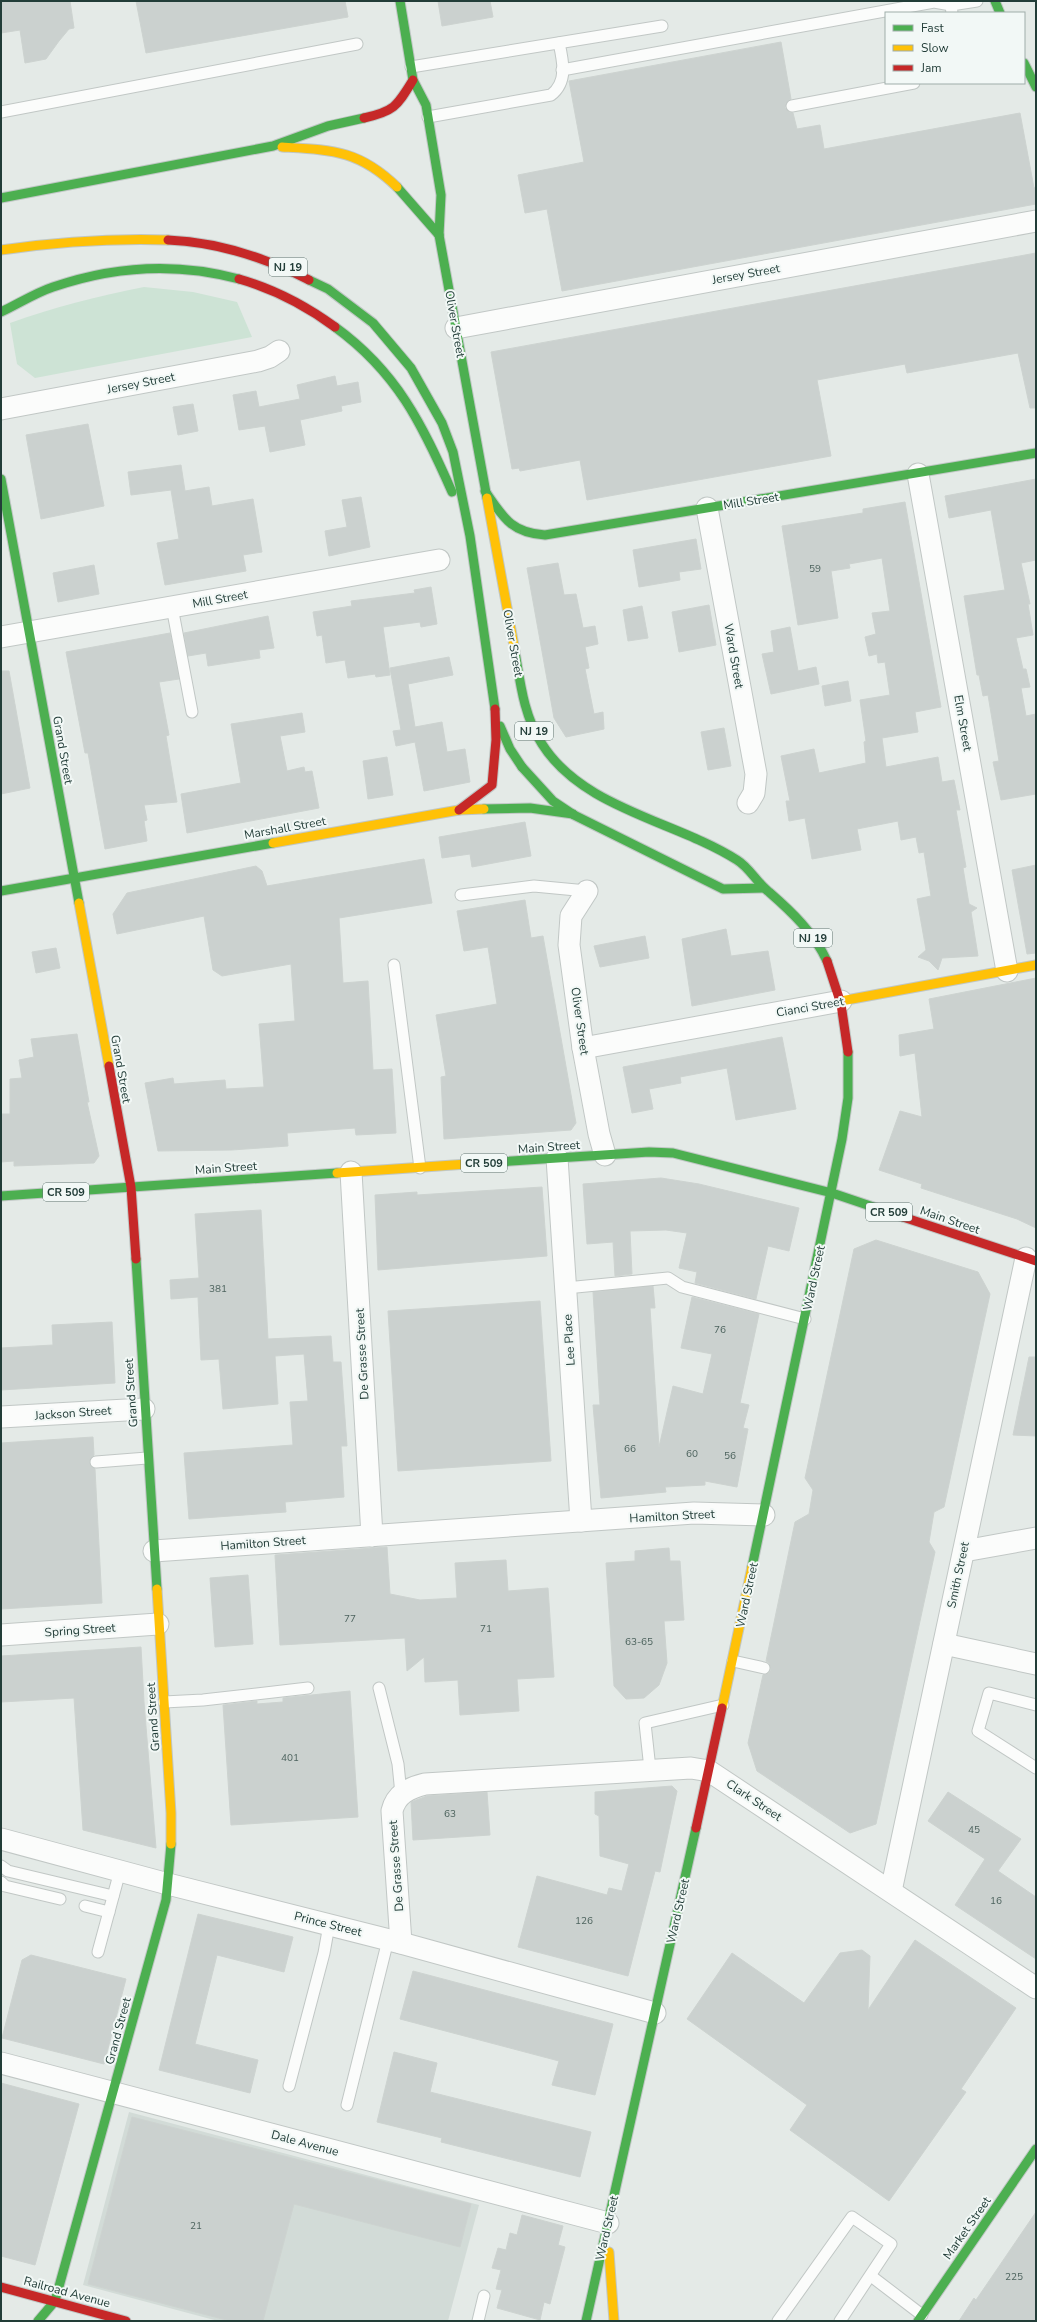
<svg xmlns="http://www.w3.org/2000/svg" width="1037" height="2322" font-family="'Nunito Sans',sans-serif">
	<rect width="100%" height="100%" fill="#e4eae7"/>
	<path fill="#d2dbd7" d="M129,2112L479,2205L448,2321H218L83,2285Z"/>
	<path fill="#cde3d5" d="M144,287L193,292L237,302L252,337L35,378L17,364L10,323C54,307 98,296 144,287Z"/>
	<g fill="#cbd1cf" stroke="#cdd3d0">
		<path d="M1,1H70L74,28L69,29L59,41L46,59L25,63L20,30L1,33Z"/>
		<path d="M136,1H345L348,17L146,53Z"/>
		<path d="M438,1H490L493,17L442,26Z"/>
		<path d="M781,42L791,99L786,103L785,108L789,112L793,113L797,129L820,125L824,149L1020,113L1034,188L1036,187V204L562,291L547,209L525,213L518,175L584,162L569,81Z"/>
		<path d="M1036,253V408H1030L1018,353L907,373L905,364L817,380L831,456L587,500L580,460L520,471L519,468L512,469L491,352Z"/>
		<path d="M335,376L337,386L358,382L361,402L341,406L342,411L300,420L305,445L270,452L265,426L239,430L233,395L256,391L259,407L300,399L297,385Z"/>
		<path d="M193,404L198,431L178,435L173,407Z"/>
		<path d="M88,424L104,506L41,519L26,435Z"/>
		<path d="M181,465L185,491L209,487L212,506L253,499L262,552L243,555L246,571L165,585L157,543L179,539L171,490L131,495L128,472Z"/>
		<path d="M1036,479V560L1021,563L1030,604H1028L1033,635L1016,638L1023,669H1026L1030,687L1021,688L1026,716L1036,714V794L1001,800L993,762L999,761L988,695L983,696L979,675H977L964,596L1005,590L991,510L949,518L945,496Z"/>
		<path d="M361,497L370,547L329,556L325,531L347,527L342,500Z"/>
		<path d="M905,502L941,707L915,712L918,732L882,738L886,767L938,757L942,782L954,780L960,810H956L966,867L963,868L969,904L977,908L971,912L978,956L942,958L938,970L929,961L918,957L926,950L917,899L931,896L924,852L919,853L916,837L901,840L898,821L857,829L861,850L812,859L805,818L789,821L786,801H790L781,756L814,749L819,773L866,763L864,742L866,741L860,700L890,695L885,662L878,663L877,654L869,656L865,637L876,634L872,613L890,611L882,558L849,564L850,568L831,571L838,618L798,625L782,526L863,513V509Z"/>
		<path d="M696,539L701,569L679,572L680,580L639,587L633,550Z"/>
		<path d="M558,563L564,595L576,594L583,628L595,626L598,644L585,647L589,668L585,669L594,714L603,712L604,729L566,737L554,718L527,568Z"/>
		<path d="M94,565L99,594L58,602L53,573Z"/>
		<path d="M431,587L437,624L421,627L420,622L383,627L390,675L376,677L375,674L348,678L345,660L326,663L322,635L317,636L313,612L352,606L351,601L415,593L414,590Z"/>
		<path d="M709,605L716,645L679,652L672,612Z"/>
		<path d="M642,606L648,638L628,641L623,610Z"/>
		<path d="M268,616L274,648L259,650L260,658L208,666L206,653L188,656L184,633Z"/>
		<path d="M790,627L798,671L816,667L819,684L771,694L762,654L774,652L771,631Z"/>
		<path d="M170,633L179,679L159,682L169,735L166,736L177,802L144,805L147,820L144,821L147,841L105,849L88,753H85L66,652Z"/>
		<path d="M449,657L453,675L408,684L415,727L442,722L447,752L465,749L470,782L424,791L415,742L396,746L393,731L401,730L390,668Z"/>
		<path d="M1,671H9L30,788L1,794Z"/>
		<path d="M848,681L851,701L825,706L822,686Z"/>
		<path d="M302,713L305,732L280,736L287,771L304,767L305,772L312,771L319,808L187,833L181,794L241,783L231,724Z"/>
		<path d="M724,728L731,766L708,770L701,732Z"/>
		<path d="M387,757L393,795L368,799L363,761Z"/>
		<path d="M525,822L531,856L472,867L470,854L442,858L439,837Z"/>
		<path d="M424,859L432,903L339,918L343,983L368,981L373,1070L392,1069L396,1133L356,1135L355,1128L287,1133L288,1146L232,1150L158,1151L145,1083L173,1078L174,1084L225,1080L226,1089L264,1087L259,1024L295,1021L291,964L222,976L213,970L204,916L117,934L113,914L127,893L256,866L262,871L267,886Z"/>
		<path d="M1036,865V953L1027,954L1012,870Z"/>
		<path d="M525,900L531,938L543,936L576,1123L571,1130L444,1139L441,1077L446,1076L436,1015L497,1004L488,947L464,951L457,911Z"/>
		<path d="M726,929L731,956L768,951L775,990L692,1006L682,939Z"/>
		<path d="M645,936L649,958L600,967L594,946Z"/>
		<path d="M56,948L60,968L36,973L32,952Z"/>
		<path d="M1036,978V1228L1017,1219L921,1188L922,1184L879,1170L900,1111L922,1117L915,1053L900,1056L899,1035L934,1029L929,999Z"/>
		<path d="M77,1034L89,1102H87L99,1156L94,1163L14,1166V1161L1,1162V1114H10V1079L22,1078L19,1060L34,1057L31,1039Z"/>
		<path d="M782,1037L796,1109L736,1120L727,1068L680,1077L681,1083L649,1089L653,1109L632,1113L623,1067Z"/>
		<path d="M661,1178L699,1184L799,1208L789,1251L768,1246L756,1299L695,1283L697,1272L679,1268L687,1233L666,1230L630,1231L632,1274L615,1276L613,1242L587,1244L583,1184Z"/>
		<path d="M542,1187L547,1256L378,1270L375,1195L417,1192V1195Z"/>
		<path d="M261,1210L268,1339L331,1336L333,1362H341L347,1446H341L344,1497L285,1502L286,1512L189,1519L184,1453L293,1445L290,1402L308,1401L304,1354L275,1356L278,1404L223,1409L219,1359L201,1360L198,1297L171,1299L170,1280L199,1278L195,1214Z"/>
		<path d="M876,1240L978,1272L990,1294L944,1507L934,1512L929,1542L935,1552L876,1824L850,1833L757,1771L748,1743L763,1675L769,1673L771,1669L769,1663L766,1661L795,1522L809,1514L813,1490L805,1478L854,1249Z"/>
		<path d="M653,1286L655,1308H650L659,1447L673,1386L703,1394L712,1354L681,1348L692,1297L759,1314L740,1403L749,1405L743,1428L748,1429L737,1487L705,1481V1485L665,1487L666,1492L601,1498L593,1405H600L593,1292Z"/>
		<path d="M540,1301L551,1461L398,1471L388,1311Z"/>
		<path d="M112,1322L115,1383L1,1390V1348L53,1345L52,1325Z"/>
		<path d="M1029,1357H1036V1436L1013,1435Z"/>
		<path d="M93,1437L94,1455L89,1462L95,1469L102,1603L1,1609V1443Z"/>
		<path d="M387,1547L390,1594L420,1600L457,1598L455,1563L506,1560L508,1591L548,1588L554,1677L517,1679L519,1711L460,1715L458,1680L425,1682L424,1657L407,1671L405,1638L280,1645L275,1555Z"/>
		<path d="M669,1548L670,1561H680L684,1620L664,1621L667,1663L659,1685L644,1698L626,1699L614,1686L606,1563L635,1561V1551Z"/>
		<path d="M248,1575L253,1644L215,1647L210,1578Z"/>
		<path d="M141,1647L144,1702L156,1848L83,1830L74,1698L1,1702V1656Z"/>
		<path d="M350,1691L358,1817L231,1825L223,1705L257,1701V1704L283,1702V1698Z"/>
		<path d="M672,1786L677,1791L660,1872L655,1871L628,1976L518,1947L537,1876L607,1895L609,1888L622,1891L629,1864L600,1856L599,1816L595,1814V1792Z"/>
		<path d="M487,1792L490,1835L413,1840L411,1802L427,1796Z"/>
		<path d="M948,1792L1021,1839L998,1871L1036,1897V1959L955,1905L985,1859L928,1821Z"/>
		<path d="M198,1914L293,1937L284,1972L217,1955L195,2044L258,2060L250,2093L159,2070Z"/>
		<path d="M915,1940L1016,2008L961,2089L966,2092L889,2201L790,2130L807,2105L687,2019L732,1953L804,2003L840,1953L862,1950L870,1956L868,2010Z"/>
		<path d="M31,1955L126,1979L104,2064L2,2038L22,1960Z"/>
		<path d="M413,1971L613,2024L595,2095L552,2085L559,2061L400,2019Z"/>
		<path d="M394,2052L437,2063L430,2092L591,2132L580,2177L441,2142L442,2138L377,2122Z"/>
		<path d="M1,2083L79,2104L35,2265L1,2256Z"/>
		<path d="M132,2117L471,2204L460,2247L294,2204L263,2321H230L88,2284Z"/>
		<path d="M1036,2212V2321H959L974,2298L976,2300Z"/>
		<path d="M522,2215L563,2226L558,2245L565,2247L550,2304L544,2302L540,2320L497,2308L502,2290L496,2289L501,2270L492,2268L498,2248L506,2250L510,2233L517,2235Z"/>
	</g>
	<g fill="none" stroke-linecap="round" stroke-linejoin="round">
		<defs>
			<g id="lane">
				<path d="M952,13L951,5L977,1"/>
				<path d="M411,67L662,26"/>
				<path d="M562,70L934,2L951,5"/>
				<path d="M792,106L914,83"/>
				<path d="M1,112L357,44"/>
				<path d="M428,117L551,95C568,82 563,61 559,43"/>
				<path d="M172,607L192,712"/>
				<path d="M461,895L534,886L587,891"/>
				<path d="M394,965L420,1168"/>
				<path d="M566,1288L668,1278L682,1287L805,1319"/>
				<path d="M96,1462L147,1458"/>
				<path d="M733,1661L764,1668"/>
				<path d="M379,1688L398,1764L401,1794"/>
				<path d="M164,1702L203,1700L308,1688"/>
				<path d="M1036,1705L989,1693L978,1731L1036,1768"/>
				<path d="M650,1769L645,1723L723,1705"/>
				<path d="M1,1866L8,1871L113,1896"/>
				<path d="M1,1882L5,1886L60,1899"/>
				<path d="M85,1906L109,1912"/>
				<path d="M98,1952L120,1871"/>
				<path d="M289,2086L324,1953L329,1925"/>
				<path d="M347,2105L388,1940"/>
				<path d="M871,2276L922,2315"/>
				<path d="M478,2321L484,2296"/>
				<path d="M778,2321L852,2217L891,2244L840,2321"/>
			</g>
			<g id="street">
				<path d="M456,328L1036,221"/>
				<path d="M1,409L258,361L270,357L279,351"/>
				<path d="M918,474L1007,971"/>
				<path d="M707,508L756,774L754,793L748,803"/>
				<path d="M1,637L439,560"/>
				<path d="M587,891L571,916L569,945L583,1048L599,1134L605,1155"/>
				<path d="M583,1048L841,1001"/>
				<path d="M557,1158L581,1521"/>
				<path d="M351,1172L372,1536"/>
				<path d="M1,1417L144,1409"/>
				<path d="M154,1551L694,1513L764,1515"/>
				<path d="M964,1551L1036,1538"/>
				<path d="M1,1635L158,1624"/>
				<path d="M944,1644L1036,1664"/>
				<path d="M1,1839L168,1884L401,1943L655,2013"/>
				<path d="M891,1891L1026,1258"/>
				<path d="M401,1943L392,1811C396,1794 409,1788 425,1784L691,1768L709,1771L1036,1988"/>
				<path d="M1,2063L608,2223"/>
			</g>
			<g id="fast">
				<path d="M400,1L413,80L426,105L441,195L439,235"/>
				<path d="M995,1L1000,13"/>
				<path d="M1024,63L1036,87"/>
				<path d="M397,187L439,235"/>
				<path d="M1,198L273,146L328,126L364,118"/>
				<path d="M439,235L487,498"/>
				<path d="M309,280L328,289L373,323L411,368L442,423L453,452L470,536L495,709"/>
				<path d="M1,312C18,304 35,293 53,287C114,266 176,262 239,279"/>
				<path d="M335,327C397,372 422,424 452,492"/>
				<path d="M1,479L79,903"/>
				<path d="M485,491C503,517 511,533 545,535L1036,453"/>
				<path d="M514,646C520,680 523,715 542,744C583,809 676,821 737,860C750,868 757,883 769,892C792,912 814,933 827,961"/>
				<path d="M500,726L510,749L522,767"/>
				<path d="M522,767L553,801L574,815L723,889L764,888"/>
				<path d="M484,809L530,808L573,814"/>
				<path d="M1,891L273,843"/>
				<path d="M482,1163L649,1152L673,1153L832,1193L903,1217"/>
				<path d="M1,1196L337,1173"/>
				<path d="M136,1259L157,1589"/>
				<path d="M752,1567L842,1139L848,1098V1052"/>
				<path d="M38,2321L55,2301L166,1900L171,1844"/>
				<path d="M586,2321L696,1828"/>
				<path d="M918,2321L1036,2149"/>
			</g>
			<g id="slow">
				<path d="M282,147C332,150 359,150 397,187"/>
				<path d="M1,250C57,242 111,238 168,240"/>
				<path d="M487,498L514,646"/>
				<path d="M273,843L459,810L484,809"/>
				<path d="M79,903L109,1066"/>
				<path d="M841,1001L1036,965"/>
				<path d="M337,1173L482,1163"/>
				<path d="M157,1589L171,1813V1844"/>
				<path d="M722,1708L752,1567"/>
				<path d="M609,2252L614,2321"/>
			</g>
			<g id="jam">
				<path d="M364,118C395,111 397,106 413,80"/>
				<path d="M168,240C217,242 266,258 309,280"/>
				<path d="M239,279C274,289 305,305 335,327"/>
				<path d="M459,810L492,785L496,740L495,709"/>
				<path d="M827,961L841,1004L848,1052"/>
				<path d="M109,1066L131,1187L136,1259"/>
				<path d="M903,1217L1036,1261"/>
				<path d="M696,1828L722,1708"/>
				<path d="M1,2287L126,2321"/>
			</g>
		</defs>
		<use href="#lane" stroke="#c1c7c5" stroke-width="13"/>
		<use href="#street" stroke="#c1c7c5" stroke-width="23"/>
		<use href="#fast" stroke="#c0c7c5" stroke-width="11"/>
		<use href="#slow" stroke="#c0c7c5" stroke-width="11"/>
		<use href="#jam" stroke="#c0c7c5" stroke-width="11"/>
		<use href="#lane" stroke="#fbfcfb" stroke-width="11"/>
		<use href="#street" stroke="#fbfcfb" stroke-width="21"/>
		<use href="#fast" stroke="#4caf50" stroke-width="9"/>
		<use href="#slow" stroke="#ffc107" stroke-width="9"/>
		<use href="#jam" stroke="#c62828" stroke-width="9"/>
	</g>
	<g text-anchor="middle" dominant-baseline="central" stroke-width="4" stroke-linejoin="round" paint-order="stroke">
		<g font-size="10" fill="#4d635e">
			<text x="815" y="569">59</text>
			<text x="218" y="1289">381</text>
			<text x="720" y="1330">76</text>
			<text x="630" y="1449">66</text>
			<text x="692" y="1454">60</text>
			<text x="730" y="1456">56</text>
			<text x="350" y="1619">77</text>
			<text x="486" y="1629">71</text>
			<text x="639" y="1642">63-65</text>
			<text x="290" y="1758">401</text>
			<text x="450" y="1814">63</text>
			<text x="974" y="1830">45</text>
			<text x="996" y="1901">16</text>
			<text x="584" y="1921">126</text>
			<text x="196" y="2226">21</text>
			<text x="1014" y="2277">225</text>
		</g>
		<g fill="#f2f8f6" stroke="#607571" stroke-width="1">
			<rect x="269" y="258" width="38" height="18" rx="3"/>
			<rect x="515" y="722" width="38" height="18" rx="3"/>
			<rect x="794" y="929" width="38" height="18" rx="3"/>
			<rect x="461" y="1154" width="46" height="18" rx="3"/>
			<rect x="43" y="1183" width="46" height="18" rx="3"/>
			<rect x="866" y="1203" width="46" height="18" rx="3"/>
		</g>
		<g font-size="11" font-weight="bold" fill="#223d38">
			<text x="288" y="267">NJ 19</text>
			<text x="534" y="731">NJ 19</text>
			<text x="813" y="938">NJ 19</text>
			<text x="484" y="1163">CR 509</text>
			<text x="66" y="1192">CR 509</text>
			<text x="889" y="1212">CR 509</text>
		</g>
		<g font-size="12" fill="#223d38" stroke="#f2f8f6">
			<text transform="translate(746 274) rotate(-10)">Jersey Street</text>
			<text transform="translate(455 324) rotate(80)">Oliver Street</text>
			<text transform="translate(141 383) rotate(-11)">Jersey Street</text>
			<text transform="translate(751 501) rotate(-9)">Mill Street</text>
			<text transform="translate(220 599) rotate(-10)">Mill Street</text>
			<text transform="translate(513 643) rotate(80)">Oliver Street</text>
			<text transform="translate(734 656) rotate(80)">Ward Street</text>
			<text transform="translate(963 723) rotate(80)">Elm Street</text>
			<text transform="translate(63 750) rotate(80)">Grand Street</text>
			<text transform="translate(285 828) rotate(-10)">Marshall Street</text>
			<text transform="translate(810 1007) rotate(-10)">Cianci Street</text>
			<text transform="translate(580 1021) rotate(82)">Oliver Street</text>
			<text transform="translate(121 1069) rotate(80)">Grand Street</text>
			<text transform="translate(549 1147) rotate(-4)">Main Street</text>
			<text transform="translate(226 1168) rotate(-4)">Main Street</text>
			<text transform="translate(950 1220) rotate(19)">Main Street</text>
			<text transform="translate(814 1278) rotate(-78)">Ward Street</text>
			<text transform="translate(569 1340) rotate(-94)">Lee Place</text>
			<text transform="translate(362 1354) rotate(-93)">De Grasse Street</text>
			<text transform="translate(131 1393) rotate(-94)">Grand Street</text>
			<text transform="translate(73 1413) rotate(-4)">Jackson Street</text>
			<text transform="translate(672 1516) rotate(-3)">Hamilton Street</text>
			<text transform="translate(263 1543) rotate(-4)">Hamilton Street</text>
			<text transform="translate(958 1575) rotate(-78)">Smith Street</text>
			<text transform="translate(747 1595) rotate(-78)">Ward Street</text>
			<text transform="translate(80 1630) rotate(-4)">Spring Street</text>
			<text transform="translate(153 1717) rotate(-94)">Grand Street</text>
			<text transform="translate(754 1800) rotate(34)">Clark Street</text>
			<text transform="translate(396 1866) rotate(-94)">De Grasse Street</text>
			<text transform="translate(678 1911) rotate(-77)">Ward Street</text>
			<text transform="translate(328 1924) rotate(14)">Prince Street</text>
			<text transform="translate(118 2031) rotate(-75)">Grand Street</text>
			<text transform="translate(305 2143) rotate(15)">Dale Avenue</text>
			<text transform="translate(607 2228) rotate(-77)">Ward Street</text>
			<text transform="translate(967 2228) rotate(-55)">Market Street</text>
			<text transform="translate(67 2292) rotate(15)">Railroad Avenue</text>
		</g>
	</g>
	<rect width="1037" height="2322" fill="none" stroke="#223d38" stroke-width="4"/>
	<rect x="885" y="12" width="140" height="72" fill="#f2f8f6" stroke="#9fadaa"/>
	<rect x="893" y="25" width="20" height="6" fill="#4caf50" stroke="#9fadaa"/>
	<text x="921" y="32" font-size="12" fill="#223d38">Fast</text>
	<rect x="893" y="45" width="20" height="6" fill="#ffc107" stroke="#9fadaa"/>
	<text x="921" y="52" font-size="12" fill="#223d38">Slow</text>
	<rect x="893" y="65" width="20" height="6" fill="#c62828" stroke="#9fadaa"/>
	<text x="921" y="72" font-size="12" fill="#223d38">Jam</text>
</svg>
